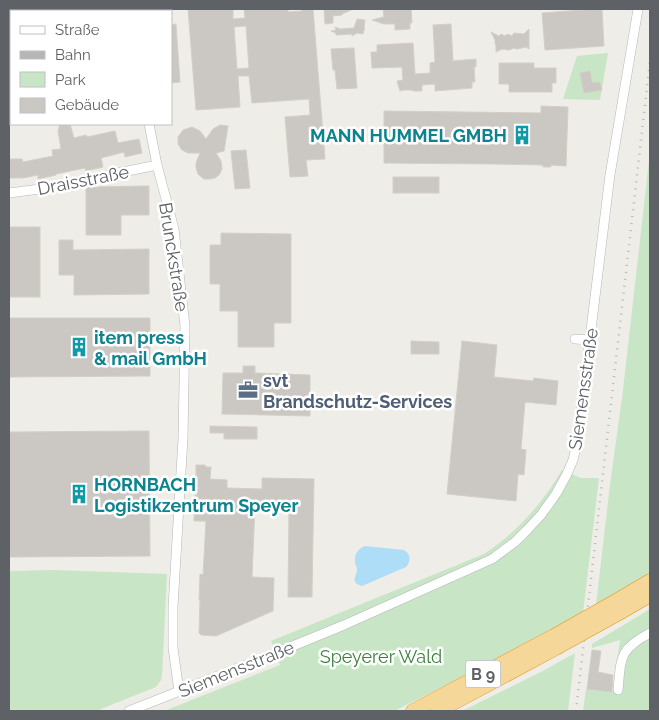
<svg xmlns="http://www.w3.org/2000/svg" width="659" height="720" font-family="Raleway,sans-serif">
	<rect width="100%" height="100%" fill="#efede7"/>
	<g fill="#c8e5c6">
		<path d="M608,53L600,100L563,99L577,56Z"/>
		<path d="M650,152V573L596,605L610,485L623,390Z"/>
		<path d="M562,470L581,478H599L583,613L526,645L394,711H164L280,665L271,641L484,554C517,532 542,504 562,470Z"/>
		<path d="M53,570L167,574L162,675L161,680L156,687L96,711H9V571Z"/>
		<path d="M650,609V711H583L586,689L613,692L620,640L592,648V644Z"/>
		<path d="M575,653L568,711H462L541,672Z"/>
	</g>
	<path fill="#aeddf8" d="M365,546L404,550C411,554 411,562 406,567L362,586C350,582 356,578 357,570C357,566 355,565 355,562C354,554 359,548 365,546Z"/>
	<g fill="#cbc8c4" stroke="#d4cfc6" fill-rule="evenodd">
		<path d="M188,9H233V19L245,18L244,9H288V12L302,11V9H313L325,159L306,160L308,176L290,177L285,117L310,115L309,99L252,103L249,76H238L240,107L196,110ZM246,26L249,68L237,69L234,27Z"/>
		<path d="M324,9H353L342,14V15L333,16V23L325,24Z"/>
		<path d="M383,9H411L412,23H410V29L395,30V24H384L372,20L384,17Z"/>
		<path d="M594,9H602L604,46L545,50L542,13Z"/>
		<path d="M357,19L365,20L364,29H365L364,30L363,34L357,33L352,36V34L336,35V33L331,31L336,30L335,27L340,29L354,28Z"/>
		<path d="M176,24L180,82L171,83V25Z"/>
		<path d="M451,24L453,61L476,59V67H474L475,82H472V88L435,91V84L422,85V91H413V90H403L400,91L397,81L403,80L402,67L372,68L371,52H377V45L413,43L415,74L430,73V63L435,62L433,25Z"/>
		<path d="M529,29V49L526,47L517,49L514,48L509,50L502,49L496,52V46L495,43V40L491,32L499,36L501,34L505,36L507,34L512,36L514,33L524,34Z"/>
		<path d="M354,48L357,88L337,89L335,70H333L331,49Z"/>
		<path d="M499,63H534V68H556V83H552V92H509V84H499Z"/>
		<path d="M590,71L592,83L600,82L602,90L584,93L580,73Z"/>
		<path d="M541,106L568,107L566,166L551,165V167H543V165L495,164L384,163V111L541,113Z"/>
		<path d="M60,124H70L74,138L86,135L87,137L115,131L118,143L139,139L142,153L125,157L124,152L101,158L103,167L86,171L85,168L56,174V175L38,179V175L23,178H9V159H22L23,162L53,156L52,150L61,149L58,131Z"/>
		<path d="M220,125L228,126L224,151L216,153L221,161L222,169L219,175L215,178L210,179H204L198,174L196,168V163L200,153H188L182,150L178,144V137L183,130L192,127L200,131L206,139L213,129Z"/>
		<path d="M246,150L250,188L235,189L231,151Z"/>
		<rect x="393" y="177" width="46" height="16"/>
		<path d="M149,186V215H121V235H86V187Z"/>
		<rect x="9" y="227" width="31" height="70"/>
		<path d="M221,233L291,234V323H274V347H238V311H220V284H210V245H221Z"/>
		<path d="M59,240H73V250L149,249V294L74,295V275H59Z"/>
		<path d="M9,318H150V376L9,377Z"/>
		<path d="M411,341L439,342V354H411Z"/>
		<path d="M462,341L497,345L494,377L533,381L534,378L558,381L556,405L525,402L521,449L526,450L524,475L518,474L516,501L447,494Z"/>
		<path d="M243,366H255V373L310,375V416L222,414L223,373H243Z"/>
		<path d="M210,426L257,427V439H224V433H210Z"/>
		<path d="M149,431L150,556L9,557V432Z"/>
		<path d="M196,465H205L206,467H211L210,479L227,480V488L262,489V478L314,479L312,597H288L289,508L255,507L252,577L274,578L273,611L216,636L201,635L199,633L200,600H199L200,574L203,575L206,521H194L195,495H197L198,479L196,476Z"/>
		<path d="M592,650L601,651L598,672L613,675L612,692L587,689Z"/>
	</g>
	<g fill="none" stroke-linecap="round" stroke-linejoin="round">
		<defs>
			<g id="minor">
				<path d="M125,9V11"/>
				<path d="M149,124L157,165L174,229L185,326L183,438L173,607V648L179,691"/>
				<path d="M9,193L40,189L157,165"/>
				<path d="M575,339L590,340"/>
				<path d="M618,690C621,658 619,649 650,633"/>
				<path d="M129,711L266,657L344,625L492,559L515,542L527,530L541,515L556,494L567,474L573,460L577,443L610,175L638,9"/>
			</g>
			<g id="highway">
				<path d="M616,601L650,581"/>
				<path d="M621,612L650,595"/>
				<path d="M413,711L554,636"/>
				<path d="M438,711L556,648"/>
			</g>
		</defs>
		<use href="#minor" stroke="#b4b7ba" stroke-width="10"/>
		<use href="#highway" stroke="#e49612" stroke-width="15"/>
		<use href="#minor" stroke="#fff" stroke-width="9"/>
		<use href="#highway" stroke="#f5d899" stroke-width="14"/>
		<path stroke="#b5b6b6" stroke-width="2.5" stroke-dasharray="1 6" stroke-linecap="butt" d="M576,711L650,61"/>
		<defs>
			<g id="highway-bridge">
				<path d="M554,636L616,601"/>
				<path d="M556,648L621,612"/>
			</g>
		</defs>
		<use href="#highway-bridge" stroke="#e49612" stroke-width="15" stroke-linecap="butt"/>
		<use href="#highway-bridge" stroke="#f5d899" stroke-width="14"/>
	</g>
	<defs>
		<symbol id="building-bare" viewBox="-9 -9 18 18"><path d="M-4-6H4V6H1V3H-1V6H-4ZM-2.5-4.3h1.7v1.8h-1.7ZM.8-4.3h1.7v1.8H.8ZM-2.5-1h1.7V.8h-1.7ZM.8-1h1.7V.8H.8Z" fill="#0f9aa8" stroke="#fff" stroke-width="2.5" paint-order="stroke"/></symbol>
		<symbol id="office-bare" viewBox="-9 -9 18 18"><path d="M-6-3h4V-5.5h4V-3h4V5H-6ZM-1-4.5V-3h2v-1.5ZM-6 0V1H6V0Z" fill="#5c6f8a" stroke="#fff" stroke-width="2.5" paint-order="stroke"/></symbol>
	</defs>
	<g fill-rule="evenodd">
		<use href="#building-bare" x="508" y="121" width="28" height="28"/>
		<use href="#building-bare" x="65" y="333" width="28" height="28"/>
		<use href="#office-bare" x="234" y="376" width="28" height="28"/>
		<use href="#building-bare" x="65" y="480" width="28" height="28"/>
	</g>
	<g text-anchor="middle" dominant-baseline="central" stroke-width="5" stroke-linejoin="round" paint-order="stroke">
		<rect fill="#fff" stroke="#8e9194" stroke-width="1" x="465.5" y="660.5" width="35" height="27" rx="4"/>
		<g font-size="16" font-weight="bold" fill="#5e6266">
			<text x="483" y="674">B 9</text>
		</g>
		<g font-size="18" font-weight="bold" fill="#0d838f" stroke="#fff" text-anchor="start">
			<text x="507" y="135" text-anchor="end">MANN HUMMEL GMBH</text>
			<text x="94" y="337">item press<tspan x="94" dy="21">&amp; mail GmbH</tspan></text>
			<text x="94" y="484">HORNBACH<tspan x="94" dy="21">Logistikzentrum Speyer</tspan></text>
		</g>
		<g font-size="18" fill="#5e6266" stroke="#fff">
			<text transform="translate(83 180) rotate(-11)">Draisstraße</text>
			<text transform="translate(174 257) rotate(81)">Brunckstraße</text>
			<text transform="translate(583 389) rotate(-82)">Siemensstraße</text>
			<text transform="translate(236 669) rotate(-22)">Siemensstraße</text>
		</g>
		<g font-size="18" font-weight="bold" fill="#4e5e75" stroke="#fff" text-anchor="start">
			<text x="263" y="380">svt<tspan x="263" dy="21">Brandschutz-Services</tspan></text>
		</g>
		<g font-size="18" fill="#3d803c" stroke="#fff">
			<text x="381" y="656">Speyerer Wald</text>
		</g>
	</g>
	<rect width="659" height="720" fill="none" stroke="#5e6266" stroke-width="20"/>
	<rect x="10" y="10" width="162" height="115" fill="#ffffff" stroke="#bfc0c2"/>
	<rect x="20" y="26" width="25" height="8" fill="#ffffff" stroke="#bfc0c2"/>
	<text x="55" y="35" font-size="15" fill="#5e6266">Straße</text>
	<rect x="20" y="51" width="25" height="8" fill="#b5b6b6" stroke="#bfc0c2"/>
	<text x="55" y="60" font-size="15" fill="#5e6266">Bahn</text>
	<rect x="20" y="72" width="25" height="15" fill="#c8e5c6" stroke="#bfc0c2"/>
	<text x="55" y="85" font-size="15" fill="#5e6266">Park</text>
	<rect x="20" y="98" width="25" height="15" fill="#cbc8c4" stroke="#bfc0c2"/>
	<text x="55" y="110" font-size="15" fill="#5e6266">Gebäude</text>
</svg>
